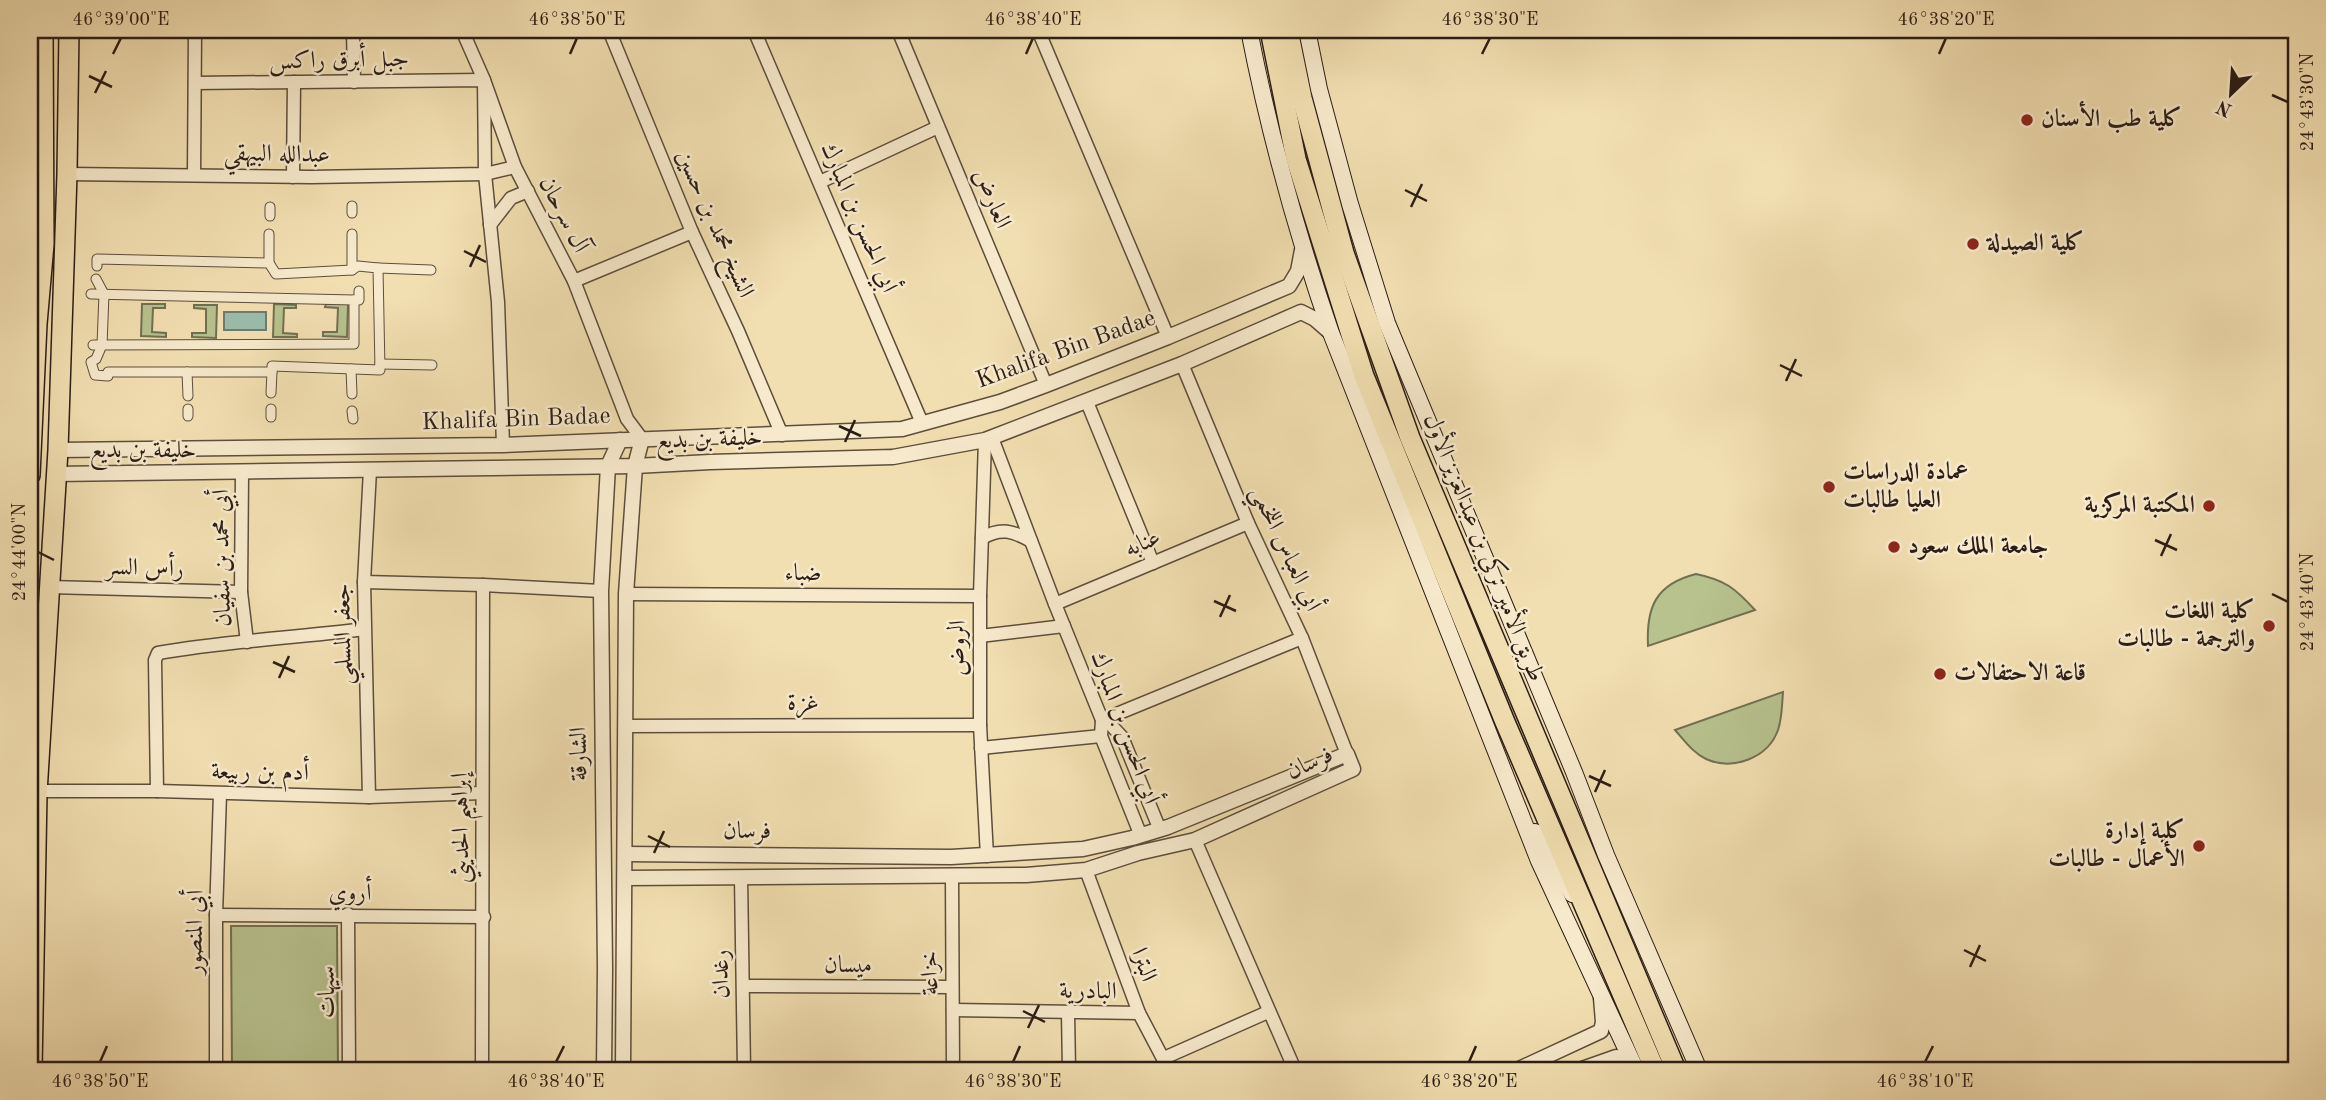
<svg xmlns="http://www.w3.org/2000/svg" width="2326" height="1100" font-family="'Old Standard TT',Amiri,serif">
	<rect width="100%" height="100%" fill="#f2dfb1"/>
	<filter id="stains"><feTurbulence type="fractalNoise" baseFrequency=".00286" numOctaves="4"/><feColorMatrix values="0 0 0 0 .2 0 0 0 0 .09 0 0 0 0 .02 0 0 0 .5 -.17"/></filter>
	<radialGradient id="worn" r=".72"><stop offset=".6" stop-color="#630" stop-opacity="0"/><stop offset="1" stop-color="#630" stop-opacity=".3"/></radialGradient>
	<g fill="#b7c28e" stroke="#717052" stroke-width="2">
		<path d="M142,304H165V308H153L152,332L166,333V337L141,336Z"/>
		<path d="M274,304L296,305V308H284L283,333L297,334V337H273Z"/>
		<path d="M326,304H348L347,337L323,336V332H337L338,308L325,307Z"/>
		<path d="M194,305H217L216,338L192,337V333H206V309L194,308Z"/>
		<path d="M1696,574C1725,580 1735,588 1755,610L1648,646C1646,607 1656,584 1696,574Z"/>
		<path d="M1783,692C1782,704 1782,719 1778,730C1768,758 1733,771 1706,759C1693,753 1684,740 1675,730Z"/>
		<path d="M231,926H337L338,1070H232Z"/>
	</g>
	<rect fill="#9bbdab" stroke="#6e7d6f" stroke-width="2" x="224" y="312" width="42" height="18"/>
	<g fill="none" stroke-linecap="round" stroke-linejoin="round">
		<defs>
			<g id="pedestrian">
				<path d="M352,206V213"/>
				<path d="M270,216V207"/>
				<path d="M352,234V270"/>
				<path d="M269,263V234"/>
				<path d="M378,268L431,270"/>
				<path d="M96,279L104,294L102,345L96,359L91,362L95,375L108,376V372H272V366L380,370L378,268L358,266L352,270L276,274L269,263L97,259V266"/>
				<path d="M91,294L354,300V344L93,345"/>
				<path d="M354,300H359V291"/>
				<path d="M380,364L432,365"/>
				<path d="M351,369L352,394"/>
				<path d="M187,372L188,396"/>
				<path d="M271,393L272,372"/>
				<path d="M188,409V416"/>
				<path d="M352,411L353,419"/>
				<path d="M271,417V409"/>
			</g>
			<g id="minor">
				<path d="M353,30L354,82"/>
				<path d="M462,30L484,80L515,167L574,281L627,419L642,439"/>
				<path d="M609,30L692,232L738,331L782,435"/>
				<path d="M754,30L922,423"/>
				<path d="M898,30L1046,385"/>
				<path d="M1038,30L1168,337"/>
				<path d="M195,83L484,80L485,174L498,302L503,445"/>
				<path d="M67,174L311,177L485,174L515,167"/>
				<path d="M194,175L195,30"/>
				<path d="M293,177L294,82"/>
				<path d="M820,182L938,127"/>
				<path d="M490,225L511,198L528,191"/>
				<path d="M574,281L692,232"/>
				<path d="M1182,364L1248,523L1302,638L1347,754"/>
				<path d="M1087,402L1153,563"/>
				<path d="M992,438L1055,604L1102,720L1101,736L1141,836"/>
				<path d="M985,440L980,596V725L987,856"/>
				<path d="M242,473L241,592L247,642"/>
				<path d="M982,538C1001,527 1013,531 1031,541"/>
				<path d="M364,582L483,585L601,591"/>
				<path d="M49,587L241,592"/>
				<path d="M626,594L980,596"/>
				<path d="M1055,604L1248,523"/>
				<path d="M980,636L1064,626"/>
				<path d="M1102,720L1302,638"/>
				<path d="M1102,720L1110,724L1122,737L1160,830"/>
				<path d="M627,726L980,725"/>
				<path d="M981,748L1101,736"/>
				<path d="M157,791L155,660L158,653C226,641 295,638 364,629"/>
				<path d="M37,793L42,791H157L369,797L482,793"/>
				<path d="M369,797L364,582L370,470"/>
				<path d="M1195,840L1295,1070"/>
				<path d="M1086,870L1139,1013L1169,1070"/>
				<path d="M952,876L953,1070"/>
				<path d="M741,877L744,1070"/>
				<path d="M348,914L349,1070"/>
				<path d="M216,915L484,917"/>
				<path d="M744,986L951,987"/>
				<path d="M953,1010L1139,1013"/>
				<path d="M1068,1013L1069,1070"/>
				<path d="M1164,1058L1268,1012"/>
				<path d="M216,1070V915L220,794"/>
				<path d="M482,1070L483,585"/>
			</g>
			<g id="tertiary">
				<path d="M30,169L37,160L39,147"/>
				<path d="M30,209L36,219L40,233"/>
				<path d="M58,450L503,445L902,429L1000,402L1046,385L1168,337L1289,286L1298,271L1302,250"/>
				<path d="M55,474L635,466L710,462L893,457L985,440L1182,364L1301,312L1315,319L1331,333"/>
				<path d="M625,854L951,857L1083,849L1132,838L1168,827L1347,754L1353,769L1195,840L1138,853L1086,870L1026,875L626,878"/>
				<path d="M604,1070L605,969L601,591L608,466L620,440"/>
				<path d="M623,1070L626,594L635,466L642,439"/>
				<path d="M1517,1070L1601,1031L1603,1022L1601,998"/>
				<path d="M1579,1070L1616,1057L1633,1070"/>
			</g>
			<g id="secondary">
				<path d="M1249,30C1269,133 1297,234 1331,333L1539,861L1636,1070"/>
				<path d="M1307,30L1319,89L1350,204L1387,323L1574,772L1606,855L1699,1070"/>
				<path d="M1535,832L1572,894"/>
			</g>
			<g id="primary">
				<path d="M1270,30L1296,159L1364,376L1505,722L1655,1070"/>
				<path d="M1288,30L1302,98L1344,253L1410,438L1676,1070"/>
				<path d="M30,475L37,324L44,244L43,30"/>
				<path d="M32,1070L37,793L58,450L67,174L69,30"/>
			</g>
		</defs>
		<use href="#pedestrian" stroke="#5d4e3c" stroke-width="11"/>
		<use href="#minor" stroke="#5d4e3c" stroke-width="15"/>
		<use href="#tertiary" stroke="#5d4e3c" stroke-width="17"/>
		<use href="#secondary" stroke="#2b1d15" stroke-width="18"/>
		<use href="#primary" stroke="#2b1d15" stroke-width="22"/>
		<use href="#pedestrian" stroke="#f7eacc" stroke-width="9"/>
		<use href="#minor" stroke="#f7eacc" stroke-width="12"/>
		<use href="#tertiary" stroke="#f7eacc" stroke-width="14"/>
		<use href="#secondary" stroke="#f7eacc" stroke-width="16"/>
		<use href="#primary" stroke="#f2dfb1" stroke-width="19"/>
	</g>
	<path fill="none" stroke="#2b1d15" stroke-width="2.5" d="M113,54L121,38M570,54L577,38M1026,54L1033,38M1482,54L1490,38M1939,54L1946,38M89,76L112,87M95,93L106,71M2272,95L2288,102M1405,190L1427,201M1411,207L1422,184M464,251L486,262M470,267L480,245M1780,365L1802,376M1786,381L1796,359M839,426L861,436M845,442L855,420M2155,540L2177,550M38,552L54,560M2161,556L2171,534M2272,594L2288,602M1214,601L1236,611M1220,617L1230,595M273,662L295,672M279,678L289,656M1589,776L1611,786M1595,792L1605,770M648,836L670,847M654,853L664,831M1964,950L1986,961M1970,967L1980,945M1023,1011L1045,1022M1028,1028L1039,1005M100,1062L107,1046M556,1062L564,1046M1013,1062L1020,1046M1469,1062L1476,1046M1925,1062L1933,1046"/>
	<g fill="#8f2418" stroke="#f7eacc" stroke-width="2.5">
		<circle cx="2027" cy="120" r="7"/>
		<circle cx="1973" cy="244" r="7"/>
		<circle cx="1829" cy="487" r="7"/>
		<circle cx="2209" cy="506" r="7"/>
		<circle cx="1894" cy="547" r="7"/>
		<circle cx="2269" cy="626" r="7"/>
		<circle cx="1940" cy="674" r="7"/>
		<circle cx="2199" cy="846" r="7"/>
	</g>
	<g text-anchor="middle" dominant-baseline="central" stroke-width="5" stroke-linejoin="round" paint-order="stroke">
		<g font-size="24" fill="#2b1d15" stroke="#f7eacc">
			<text transform="translate(339 61) rotate(-1)">جبل أبرق راكس</text>
			<text transform="translate(277 155) rotate(1)">عبدالله البيهقي</text>
			<text transform="translate(991 199) rotate(67)">العارض</text>
			<text transform="translate(563 215) rotate(63)">آل سرحان</text>
			<text transform="translate(858 218) rotate(67)">أبي الحسن بن المبارك</text>
			<text transform="translate(714 224) rotate(66)">الشيخ محمد بن حسين</text>
			<text transform="translate(1066 350) rotate(-20)">Khalifa Bin Badae</text>
			<text transform="translate(516 420) rotate(-2)">Khalifa Bin Badae</text>
			<text transform="translate(709 440) rotate(-2)">خليفة بن بديع</text>
			<text x="143" y="451">خليفة بن بديع</text>
			<text transform="translate(1143 544) rotate(-23)">عنابه</text>
			<text transform="translate(1483 548) rotate(68)">طريق الأمير تركي بن عبدالعزيز الأول</text>
			<text transform="translate(1285 549) rotate(65)">أبي العباس اللخمي</text>
			<text transform="translate(223 558) rotate(-91)">أبي محمد بن سفيان</text>
			<text transform="translate(145 569) rotate(2)">رأس السر</text>
			<text x="803" y="574">ضباء</text>
			<text transform="translate(344 634) rotate(-91)">جعفر المسلمي</text>
			<text transform="translate(959 648) rotate(-90)">الروض</text>
			<text x="803" y="704">غزة</text>
			<text transform="translate(1124 728) rotate(70)">أبي الحسن بن المبارك</text>
			<text transform="translate(580 754) rotate(-91)">الشارقة</text>
			<text transform="translate(1310 764) rotate(-24)">فرسان</text>
			<text transform="translate(260 773) rotate(1)">أدم بن ربيعة</text>
			<text transform="translate(462 828) rotate(-91)">إبراهيم الحديثي</text>
			<text x="747" y="832">فرسان</text>
			<text x="350" y="894">أروي</text>
			<text transform="translate(196 932) rotate(-89)">أبي المنصور</text>
			<text transform="translate(1143 965) rotate(70)">البترا</text>
			<text x="848" y="966">ميسان</text>
			<text transform="translate(931 973) rotate(-91)">خزاعة</text>
			<text transform="translate(722 974) rotate(-91)">رغدان</text>
			<text transform="translate(328 992) rotate(-90)">سيهات</text>
			<text transform="translate(1088 992) rotate(1)">البادرية</text>
		</g>
		<g font-size="24" font-weight="bold" fill="#2b1d15" stroke="#f7eacc" text-anchor="start">
			<text x="2041" y="120">كلية طب الأسنان</text>
			<text x="1987" y="244">كلية الصيدلة</text>
			<text x="1843" y="473">عمادة الدراسات<tspan x="1843" dy="28">العليا طالبات</tspan></text>
			<text x="2195" y="506" text-anchor="end">المكتبة المركزية</text>
			<text x="1908" y="547">جامعة الملك سعود</text>
			<text x="2255" y="612" text-anchor="end">كلية اللغات<tspan x="2255" dy="28">والترجمة - طالبات</tspan></text>
			<text x="1954" y="674">قاعة الاحتفالات</text>
			<text x="2185" y="832" text-anchor="end">كلية إدارة<tspan x="2185" dy="28">الأعمال - طالبات</tspan></text>
		</g>
	</g>
	<rect width="2326" height="1100" fill="none" stroke="#f2dfb1" stroke-width="77"/>
	<g transform="translate(2231 94) rotate(205)" stroke="#f7eacc" stroke-width="5" paint-order="stroke">
	<path d="M0-5L12 26L0 18L-12 26Z" fill="#2b1d15"/>
	<text y="-10" font-size="19" font-weight="bold" text-anchor="middle" fill="#2b1d15">N</text>
	</g>
	<rect x="38" y="38" width="2250" height="1024" fill="none" stroke="#2b1d15" stroke-width="2.5"/>
	<g font-size="18" text-anchor="middle" fill="#2b1d15">
		<text x="121" y="25">46°39'00"E</text>
		<text x="577" y="25">46°38'50"E</text>
		<text x="1033" y="25">46°38'40"E</text>
		<text x="1490" y="25">46°38'30"E</text>
		<text x="1946" y="25">46°38'20"E</text>
		<text transform="translate(2307 102) rotate(-90)" y="6">24°43'30"N</text>
		<text transform="translate(19 552) rotate(-90)" y="6">24°44'00"N</text>
		<text transform="translate(2307 602) rotate(-90)" y="6">24°43'40"N</text>
		<text x="100" y="1087">46°38'50"E</text>
		<text x="556" y="1087">46°38'40"E</text>
		<text x="1013" y="1087">46°38'30"E</text>
		<text x="1469" y="1087">46°38'20"E</text>
		<text x="1925" y="1087">46°38'10"E</text>
	</g>
	<rect width="100%" height="100%" filter="url(#stains)"/>
	<rect width="100%" height="100%" fill="url(#worn)"/>
</svg>
